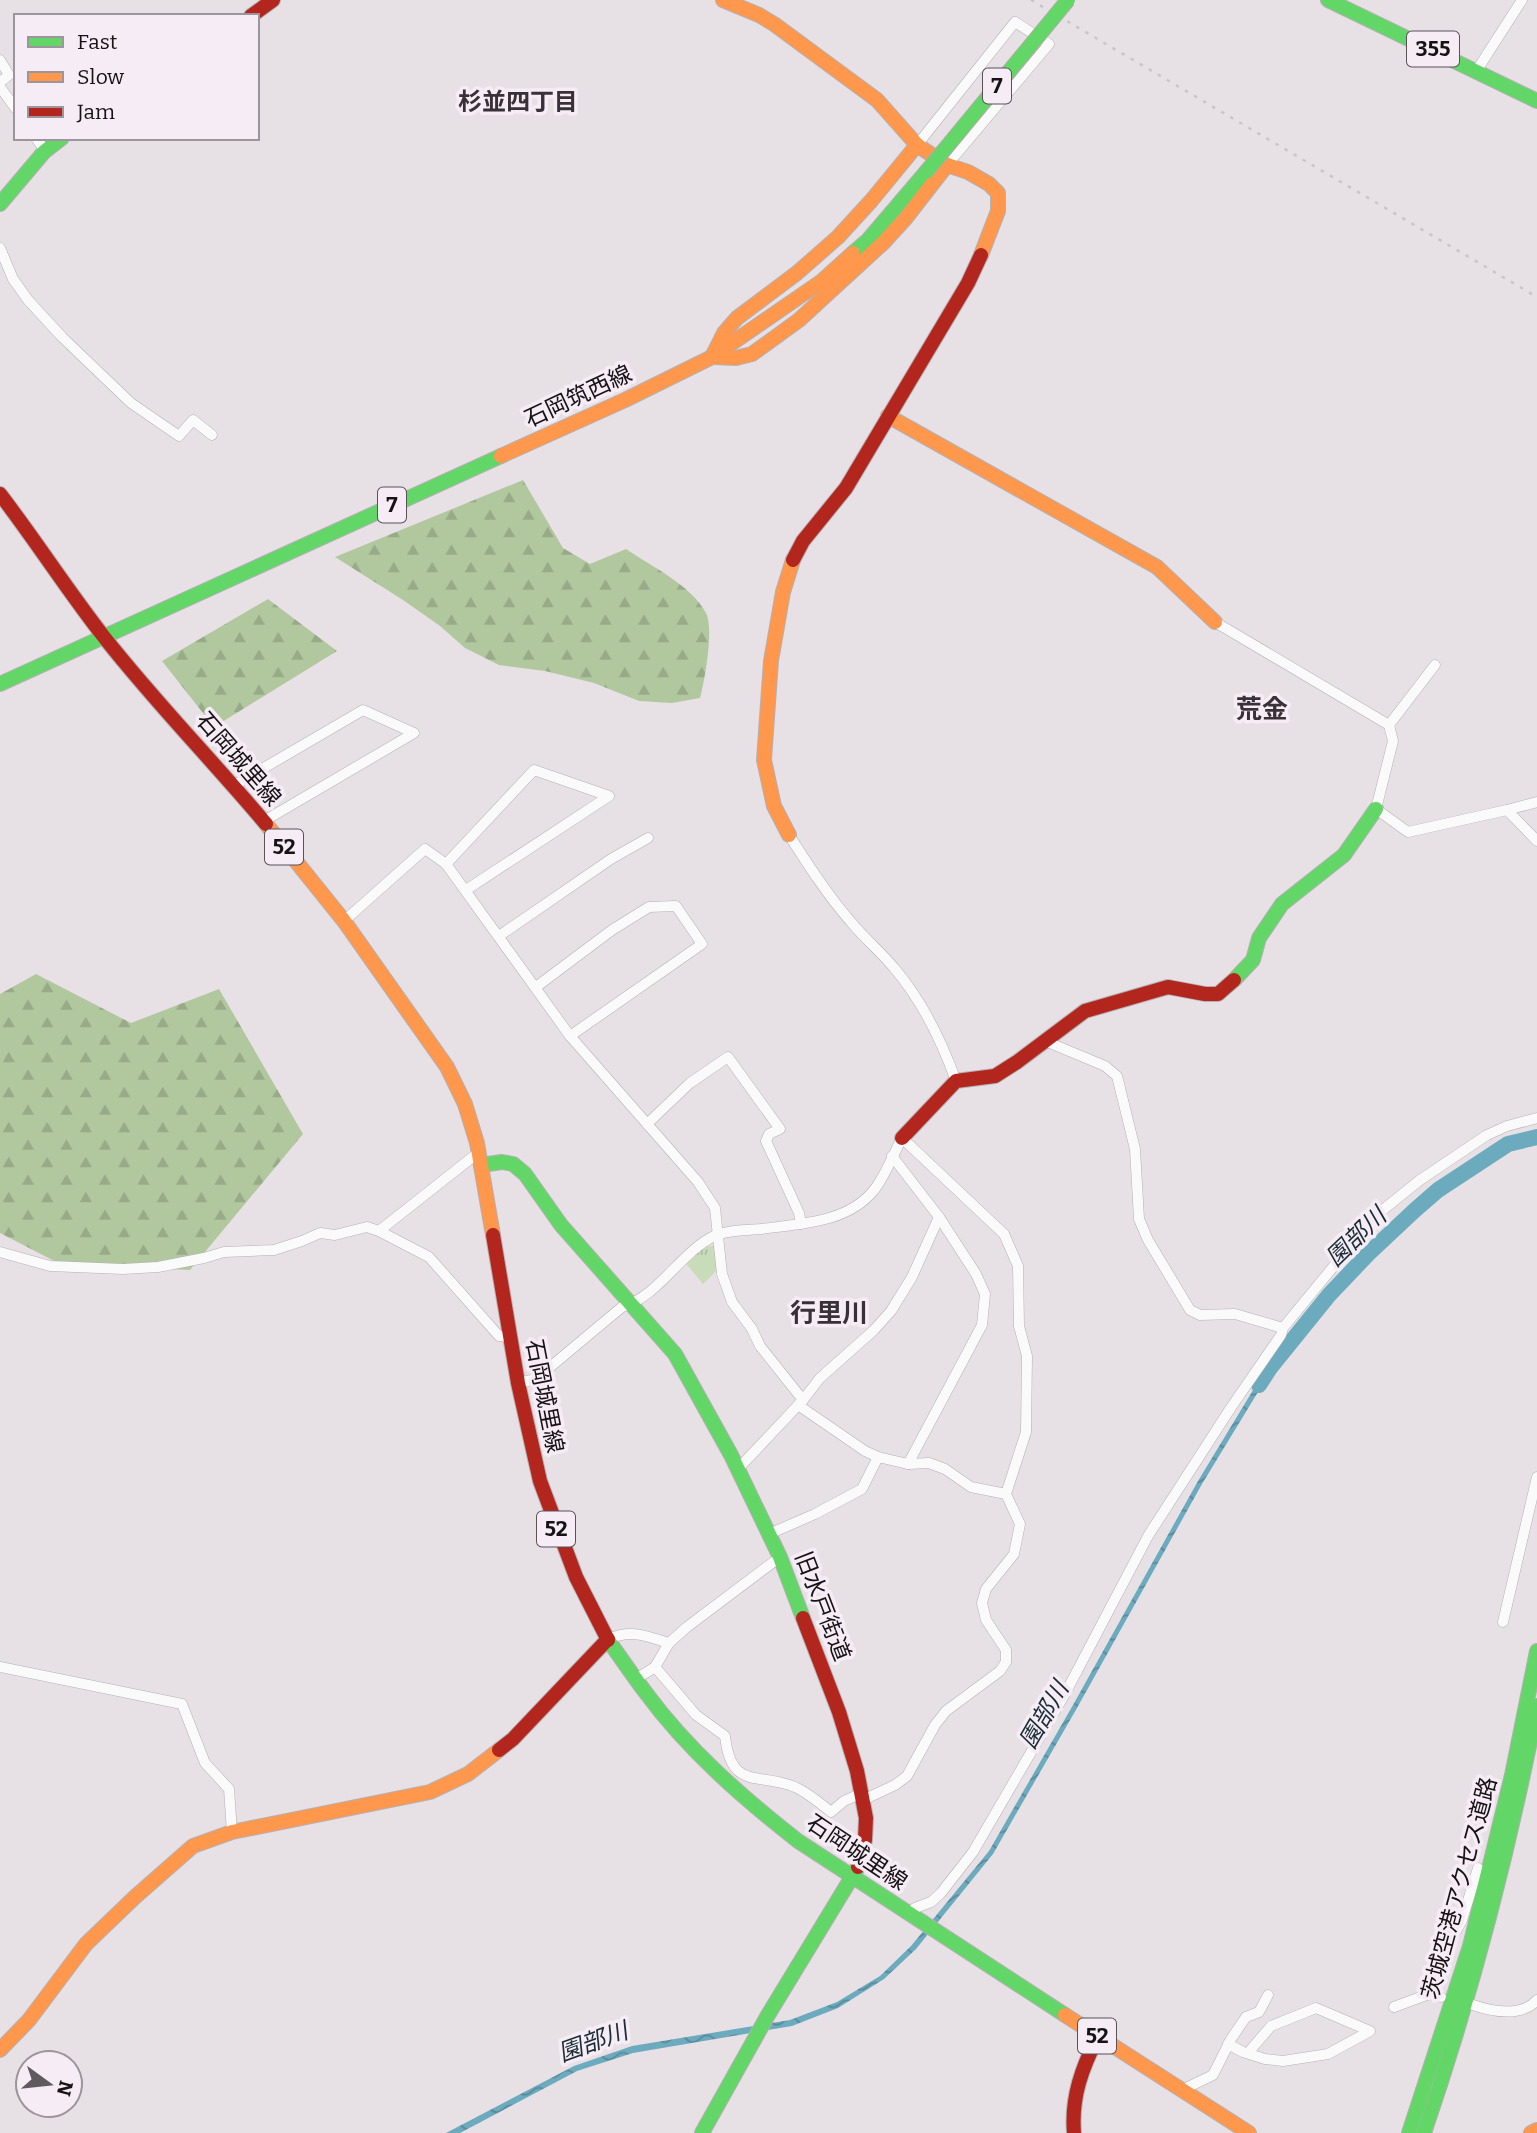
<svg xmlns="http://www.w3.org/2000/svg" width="1537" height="2133" font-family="Bitter,'Noto Sans JP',serif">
	<defs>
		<pattern id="forest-firs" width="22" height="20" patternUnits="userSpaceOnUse" patternTransform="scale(1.75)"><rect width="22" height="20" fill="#b1c89f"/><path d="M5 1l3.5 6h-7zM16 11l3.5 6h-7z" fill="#98ab88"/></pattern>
		<pattern id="park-tufts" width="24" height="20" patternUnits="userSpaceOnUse" patternTransform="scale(1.75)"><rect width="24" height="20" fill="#c8dcb9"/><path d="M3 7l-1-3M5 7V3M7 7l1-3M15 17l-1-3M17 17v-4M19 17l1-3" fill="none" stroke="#abbc9e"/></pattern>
		<pattern id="water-waves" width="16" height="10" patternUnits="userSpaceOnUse" patternTransform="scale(1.75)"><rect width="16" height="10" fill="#6cabbe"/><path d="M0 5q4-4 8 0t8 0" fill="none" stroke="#588a99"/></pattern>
	</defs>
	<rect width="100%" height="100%" fill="#e7e1e6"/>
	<g fill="url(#forest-firs)">
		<path d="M523,480L563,548L590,564L626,549C651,566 692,586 706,613C714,628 705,680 700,698L672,703L639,701L594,683L545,671L499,665L465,648L440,626L403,600L335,557Z"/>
		<path d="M268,599L337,651L214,727L162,661Z"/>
		<path d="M36,974L131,1023L219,989L303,1134L190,1270L60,1264L0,1233V994Z"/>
	</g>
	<path fill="url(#park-tufts)" d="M716,1245L719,1268L703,1284L684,1261L701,1248Z"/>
	<path fill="url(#water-waves)" d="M1267,1367L1272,1369L1202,1484L1077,1708L993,1854L916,1949L884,1979L838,2008L792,2026L633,2053L577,2071L460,2133H446L574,2066L632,2046L790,2020L837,2002L880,1976L911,1946L989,1851L1073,1705L1198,1481Z"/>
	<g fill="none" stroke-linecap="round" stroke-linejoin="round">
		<path stroke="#6cabbe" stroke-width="16" d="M1259,1385L1270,1368L1329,1295L1368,1254L1415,1210L1438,1190L1508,1144L1537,1137"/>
		<defs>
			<g id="street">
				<path d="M0,60L9,75L0,82"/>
				<path d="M1477,70L1522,0"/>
				<path d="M0,87L16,109"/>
				<path d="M36,138L44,149"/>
				<path d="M917,145L1015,22L1049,44L947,165"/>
				<path d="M0,248L13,279L28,300L62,337L131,403L179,436L193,420L212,435"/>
				<path d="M1215,622L1389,725L1393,741L1376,809L1408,832L1507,810L1537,802"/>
				<path d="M1389,725L1435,665"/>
				<path d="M233,786L363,710L414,733L264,821"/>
				<path d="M1507,810L1537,841"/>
				<path d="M789,835C808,865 828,896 851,922C865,939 881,952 895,969C922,1001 942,1042 956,1081"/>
				<path d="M446,864L534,770L609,796L466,890"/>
				<path d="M344,921L425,849L446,864L570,1036L698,1182L715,1208L722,1274L732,1302L752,1329L760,1346L803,1400"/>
				<path d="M499,936L611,859L648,838"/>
				<path d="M536,987L612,930L649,907L676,906L702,944L570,1036"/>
				<path d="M1045,1041L1105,1066L1117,1076L1135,1149L1139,1219L1148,1240L1190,1310L1200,1315L1235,1314L1283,1328"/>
				<path d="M647,1124L690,1083L728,1057L780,1129L769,1134L766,1141L799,1213L801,1224"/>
				<path d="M892,1156L939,1217L976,1274L985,1294L982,1325L908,1464"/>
				<path d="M379,1231L479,1152"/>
				<path d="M0,1252L50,1266L123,1269L158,1267L204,1258L224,1252L274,1250L302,1241L320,1233L335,1235L367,1227L379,1231L429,1257L499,1336L510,1337"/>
				<path d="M518,1383L532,1380L543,1373L622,1307C659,1296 680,1253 714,1236C727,1230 747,1230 761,1229C799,1224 848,1223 874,1190C884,1178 894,1153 902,1138L1004,1234L1018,1266L1019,1326L1027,1356L1026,1432L1006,1494L1020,1524L1014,1554L986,1589L982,1603L986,1620L1006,1650V1662L1000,1671L946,1711L935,1725L907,1776L895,1785L863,1800"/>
				<path d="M798,1405L865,1451L878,1457"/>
				<path d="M737,1470L803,1400L820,1378L874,1330L891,1311L912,1277L939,1217"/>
				<path d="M769,1534L815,1514L862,1489L878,1457L908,1464L929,1463L945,1469L971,1487L1006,1494"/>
				<path d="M1503,1622L1537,1477"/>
				<path d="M608,1639C632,1629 646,1636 669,1643L687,1627L780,1557"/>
				<path d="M0,1667L182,1704L205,1763L229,1789L232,1832"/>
				<path d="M655,1667L669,1643"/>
				<path d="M636,1679L655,1667L696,1715L725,1736C731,1791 758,1772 795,1787C808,1793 820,1803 831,1812L844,1801L862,1793"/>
				<path d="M910,1915L915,1908L931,1902L941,1893L973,1852L1066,1692L1148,1536L1230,1409L1281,1335L1283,1328L1374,1217L1420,1180L1487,1135L1507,1126L1537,1118"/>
				<path d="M1428,1995L1436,1968L1462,1920L1478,1868"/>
				<path d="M1473,2005C1493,2012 1522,2017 1537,2000"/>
				<path d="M1394,2007L1429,1994L1441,1997"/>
				<path d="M1228,2044L1243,2052L1265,2059L1283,2061L1328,2054L1370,2031L1316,2008L1271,2026L1248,2053"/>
				<path d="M1182,2090L1213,2075L1231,2039L1246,2017L1259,2012L1268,1995"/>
			</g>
			<g id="fast">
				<path d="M1328,0L1537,101"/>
				<path d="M0,204L44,152L62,138"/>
				<path d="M853,253L868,240L926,172"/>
				<path d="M0,684L501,456"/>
				<path d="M1234,980L1253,960L1259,938L1282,904L1344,855L1376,809"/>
				<path d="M481,1165L502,1162L513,1164L525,1174L561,1225L675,1354L731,1455L780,1557L803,1618"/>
				<path d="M608,1640C621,1658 633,1676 646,1693C688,1750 743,1798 798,1841L1065,2015"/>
				<path d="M702,2133L768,2015L858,1867"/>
				<path d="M1409,2133L1470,1946L1512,1775L1537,1651"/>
				<path d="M1424,2133C1472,1993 1509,1851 1537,1706"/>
			</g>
			<g id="slow">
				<path d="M723,0L759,15L774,24L877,100L917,145L947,165L968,172L989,184L998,193V211L981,255"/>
				<path d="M713,355L724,333L737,318L797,273L838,237L871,201L917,145"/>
				<path d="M714,357L736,358L752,354L799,320L883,243L905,219L947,165"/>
				<path d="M888,416L1157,567L1215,622"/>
				<path d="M501,456L625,400L712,357L822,281L853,253"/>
				<path d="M266,824L344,921L447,1067L465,1104L477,1143L493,1235"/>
				<path d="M789,835L774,806L764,760L771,661L783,592L793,560"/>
				<path d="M1065,2015L1249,2133"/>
				<path d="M0,2050L29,2020L86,1944L135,1897L193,1846L232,1832L430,1792L468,1774L499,1750"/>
				<path d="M1531,2133L1537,2130"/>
			</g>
			<g id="jam">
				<path d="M251,16L273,0"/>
				<path d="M0,494C36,541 68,591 104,637C155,702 213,761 266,824"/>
				<path d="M793,560L803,541L846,488L968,283L981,255"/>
				<path d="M902,1138L956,1081L995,1076L1017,1062L1085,1011L1168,987L1205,994H1218L1234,980"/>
				<path d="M493,1235L518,1383L540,1481L576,1577L608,1640"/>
				<path d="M803,1618L839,1712L857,1771L866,1818L865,1840L858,1867"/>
				<path d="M499,1750L513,1739L608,1639"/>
				<path d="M1074,2133C1071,2097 1082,2068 1098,2036"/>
			</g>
		</defs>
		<use href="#street" stroke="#b4b0b3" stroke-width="11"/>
		<use href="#fast" stroke="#b4b0b3" stroke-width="16"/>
		<use href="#slow" stroke="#b4b0b3" stroke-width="16"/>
		<use href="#jam" stroke="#b4b0b3" stroke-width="16"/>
		<use href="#street" stroke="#fbfafb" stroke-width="10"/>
		<use href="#fast" stroke="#63d668" stroke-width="14"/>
		<use href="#slow" stroke="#ff974d" stroke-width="14"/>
		<use href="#jam" stroke="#b3261e" stroke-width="14"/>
		<path stroke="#c8c6c7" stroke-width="2.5" stroke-dasharray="3.5 7" stroke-linecap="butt" d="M1031,0L1537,297"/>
		<defs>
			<path id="fast-bridge" d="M926,172L1068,0"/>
		</defs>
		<use href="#fast-bridge" stroke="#b7a9ac" stroke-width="16" stroke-linecap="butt"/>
		<use href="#fast-bridge" stroke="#63d668" stroke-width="14"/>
	</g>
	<g text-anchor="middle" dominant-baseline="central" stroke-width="7" stroke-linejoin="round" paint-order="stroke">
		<g fill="#f6ecf5" stroke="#595358" stroke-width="2">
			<rect x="1407" y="31.5" width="52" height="35" rx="5"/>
			<rect x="983" y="68.5" width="28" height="35" rx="5"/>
			<rect x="378" y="487.5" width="28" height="35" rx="5"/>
			<rect x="265" y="829.5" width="38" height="35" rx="5"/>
			<rect x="537" y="1511.5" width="38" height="35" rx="5"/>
			<rect x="1078" y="2018.5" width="38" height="35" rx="5"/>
		</g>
		<g font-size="21" font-weight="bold" fill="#161215">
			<text x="1433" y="49">355</text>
			<text x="997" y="86">7</text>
			<text x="392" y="505">7</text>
			<text x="284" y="847">52</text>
			<text x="556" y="1529">52</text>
			<text x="1097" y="2036">52</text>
		</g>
		<g font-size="23" fill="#161215" stroke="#f6ecf5">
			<text transform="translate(578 396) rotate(-25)">石岡筑西線</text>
			<text transform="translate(239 759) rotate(49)">石岡城里線</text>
			<text transform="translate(545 1396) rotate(79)">石岡城里線</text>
			<text transform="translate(823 1606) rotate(69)">旧水戸街道</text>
			<text transform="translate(857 1852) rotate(34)">石岡城里線</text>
			<text transform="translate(1459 1888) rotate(-75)">茨城空港アクセス道路</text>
		</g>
		<g font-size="24" font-weight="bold" fill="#393138" stroke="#f6ecf5">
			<text x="518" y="102">杉並四丁目</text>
		</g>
		<g font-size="24" font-style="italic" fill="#192e34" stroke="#f6ecf5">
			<text transform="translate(1356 1237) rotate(-44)">園部川</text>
			<text transform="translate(1044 1715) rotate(-60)">園部川</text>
			<text transform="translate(593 2042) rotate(-20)">園部川</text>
		</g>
		<g font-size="26" font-weight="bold" fill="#393138" stroke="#f6ecf5">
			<text x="1262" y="709">荒金</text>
			<text x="829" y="1313">行里川</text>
		</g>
	</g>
	<rect x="14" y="14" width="245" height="126" fill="#f6ecf5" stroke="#9c959b" stroke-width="2"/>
	<rect x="28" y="37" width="35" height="10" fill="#63d668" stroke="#9c959b" stroke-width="2"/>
	<text x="77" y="49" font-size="21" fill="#161215">Fast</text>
	<rect x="28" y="72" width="35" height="10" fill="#ff974d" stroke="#9c959b" stroke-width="2"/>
	<text x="77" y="84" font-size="21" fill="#161215">Slow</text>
	<rect x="28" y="107" width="35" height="10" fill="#b3261e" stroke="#9c959b" stroke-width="2"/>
	<text x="77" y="119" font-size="21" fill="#161215">Jam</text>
	<g transform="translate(49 2084) rotate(105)"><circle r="33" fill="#f6ecf5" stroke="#9c959b" stroke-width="2"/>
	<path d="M0-5L12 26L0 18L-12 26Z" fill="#5f5a5e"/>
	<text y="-10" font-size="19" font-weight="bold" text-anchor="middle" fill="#161215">N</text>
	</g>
</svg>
